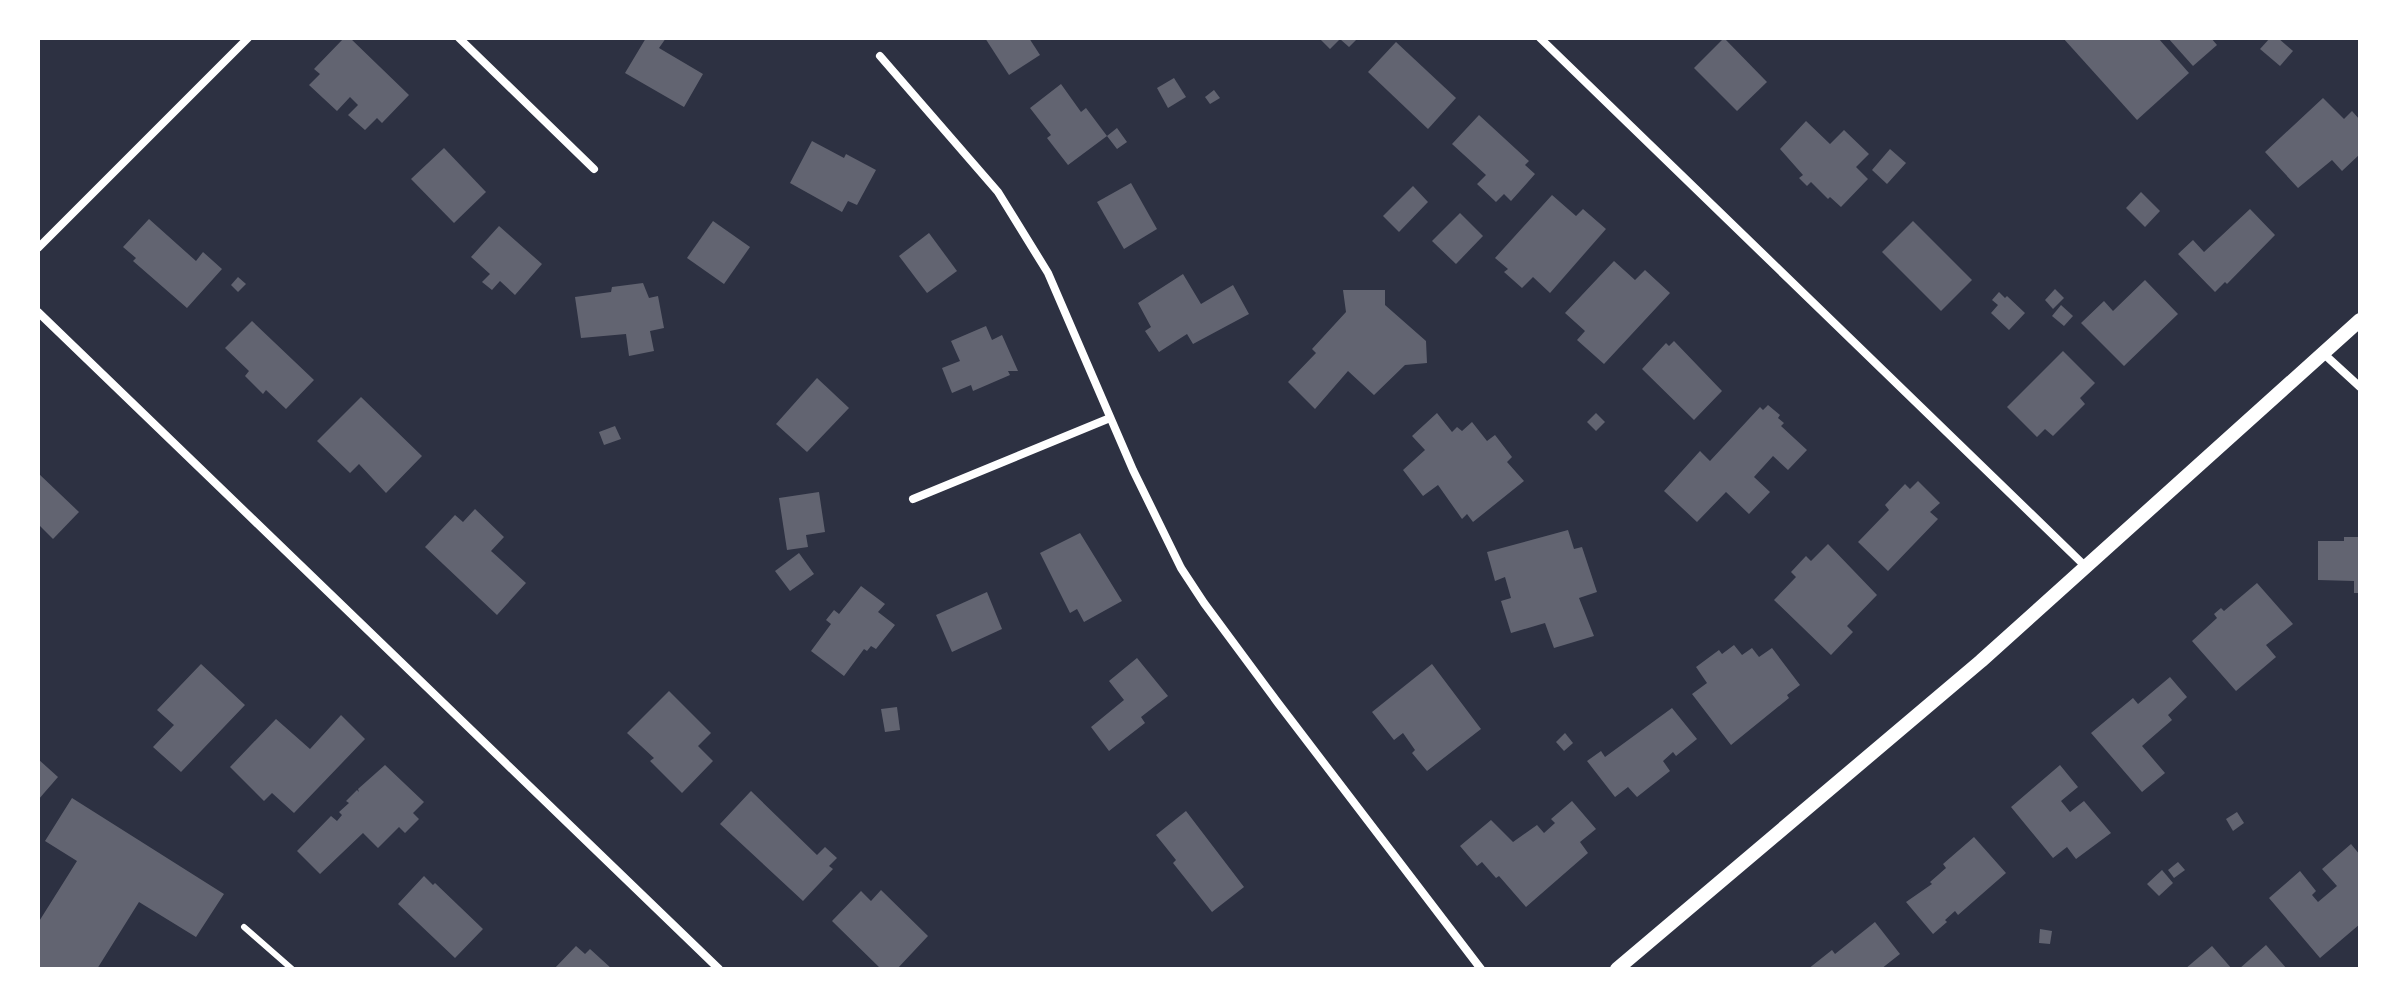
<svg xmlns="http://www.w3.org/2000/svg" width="2398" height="1007" font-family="Arial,sans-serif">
	<rect width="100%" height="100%" fill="#2d3142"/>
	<g fill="#626471">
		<path d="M344,38H350L409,95L382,123L377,118L365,130L348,115L358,105L350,97L337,111L309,85L320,74L314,69Z"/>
		<path d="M646,38H666L659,48L703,74L684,107L625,73Z"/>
		<path d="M985,38H1029L1040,55L1009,75Z"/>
		<path d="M1319,38H1358L1349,47L1340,39L1330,49Z"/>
		<path d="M1724,38L1767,82L1737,111L1694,68Z"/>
		<path d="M2063,38H2158L2189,73L2137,120Z"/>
		<path d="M2168,38H2211L2217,45L2193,66Z"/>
		<path d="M2270,38H2278L2293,51L2280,66L2260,49Z"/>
		<path d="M1396,42L1456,98L1428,129L1368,72Z"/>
		<path d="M1174,78L1186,97L1168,108L1157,88Z"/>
		<path d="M1061,84L1081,112L1086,108L1107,136L1117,128L1127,142L1117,149L1107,136L1068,165L1047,138L1051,135L1030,108Z"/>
		<path d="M1214,90L1220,98L1210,104L1205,97Z"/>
		<path d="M2323,98L2344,119L2352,111L2360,120V154L2342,171L2332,160L2298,188L2265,152Z"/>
		<path d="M1479,115L1529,161L1525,165L1535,174L1511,201L1504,194L1496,202L1477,184L1486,175L1452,144Z"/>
		<path d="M1806,121L1830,144L1844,130L1869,154L1856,167L1868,179L1841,207L1830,197L1828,199L1811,182L1807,186L1799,178L1803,175L1780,149Z"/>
		<path d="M812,141L844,158L846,154L876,170L857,205L848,201L842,212L790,183Z"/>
		<path d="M444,148L486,192L454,223L411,179Z"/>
		<path d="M1890,149L1906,163L1887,184L1872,170Z"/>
		<path d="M1131,183L1157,229L1124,249L1097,202Z"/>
		<path d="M1413,186L1428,202L1399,232L1383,216Z"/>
		<path d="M2141,192L2160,211L2145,227L2126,208Z"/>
		<path d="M1552,195L1576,216L1583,209L1606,229L1550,293L1533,277L1522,288L1504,272L1508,269L1495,258Z"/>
		<path d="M2250,209L2275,235L2227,284L2225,282L2215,292L2178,254L2193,240L2204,252Z"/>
		<path d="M1460,213L1483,236L1456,264L1432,241Z"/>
		<path d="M149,219L196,261L203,252L222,269L187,308L133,261L136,258L123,247Z"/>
		<path d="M713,221L750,247L724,284L687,258Z"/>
		<path d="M1913,221L1972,280L1941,311L1882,252Z"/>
		<path d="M499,226L542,264L515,295L500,281L492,290L482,282L490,274L471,257Z"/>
		<path d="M929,233L957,271L927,293L899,256Z"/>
		<path d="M1614,261L1635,280L1645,270L1670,293L1604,364L1577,340L1585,331L1565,313Z"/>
		<path d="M1183,274L1201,304L1233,285L1249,314L1193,344L1187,334L1159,352L1145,331L1151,327L1138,303Z"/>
		<path d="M238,277L246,284L238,292L231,285Z"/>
		<path d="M2145,280L2178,314L2124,366L2081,323L2104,301L2113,311Z"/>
		<path d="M643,283L649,298L658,296L664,328L650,331L654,351L629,356L626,334L581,338L575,297L611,292L612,287Z"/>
		<path d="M2055,289L2064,298L2053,309L2045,300Z"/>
		<path d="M1343,290H1385V305L1426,341L1427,363L1405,365L1374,395L1348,371L1315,409L1288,382L1316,353L1312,349L1346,312Z"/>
		<path d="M1999,292L2005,298L2007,296L2025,313L2009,330L1991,313L1998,305L1992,300Z"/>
		<path d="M2061,305L2073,316L2064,326L2052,316Z"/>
		<path d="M252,321L314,380L286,409L266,390L263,394L245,376L249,371L225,348Z"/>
		<path d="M986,326L992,340L1002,335L1018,371H1008L1010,375L973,391L971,385L952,393L942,368L960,361L951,341Z"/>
		<path d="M1674,341L1722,391L1694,420L1642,369L1666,343L1669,346Z"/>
		<path d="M2063,351L2095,383L2080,398L2085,404L2053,436L2045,429L2037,437L2007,407Z"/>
		<path d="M817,378L849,408L807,452L776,424Z"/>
		<path d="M361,397L422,456L386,493L359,464L350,473L317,441Z"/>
		<path d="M1768,405L1780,415L1778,418L1784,423L1781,426L1807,450L1788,470L1773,456L1754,477L1770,492L1749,514L1726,492L1697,522L1664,491L1700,451L1710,461L1760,407L1763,410Z"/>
		<path d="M1437,413L1452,432L1457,427L1462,431L1472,422L1487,441L1495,435L1512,457L1507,462L1524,481L1473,522L1467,514L1462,519L1438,485L1423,496L1403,470L1425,450L1412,436Z"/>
		<path d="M1596,413L1605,422L1596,431L1587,422Z"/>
		<path d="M615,426L621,439L604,445L599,432Z"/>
		<path d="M38,473L79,512L53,539L38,524Z"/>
		<path d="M1918,481L1940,503L1930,512L1938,519L1888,571L1858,542L1889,510L1885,505L1905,484L1910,489Z"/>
		<path d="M819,492L825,532L806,535L808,547L787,550L779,498Z"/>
		<path d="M475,509L504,537L491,551L526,583L497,615L425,547L455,515L463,522Z"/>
		<path d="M1568,530L1574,549L1582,547L1597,592L1579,598L1594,636L1554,648L1545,623L1511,633L1501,601L1511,598L1505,577L1495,581L1487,552Z"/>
		<path d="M1080,533L1122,601L1084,622L1077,609L1070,613L1040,553Z"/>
		<path d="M2344,537H2360V593H2354V581L2318,580V541H2344Z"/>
		<path d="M1828,544L1877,595L1847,626L1853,632L1831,655L1774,600L1796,577L1791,572L1806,556L1811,561Z"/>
		<path d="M799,553L814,574L790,591L775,571Z"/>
		<path d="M2257,583L2293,624L2266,645L2276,657L2236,691L2192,641L2217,618L2214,614L2221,608L2224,611Z"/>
		<path d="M861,586L885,604L878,612L895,625L876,649L871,646L867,651L864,649L844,676L811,651L831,624L826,620L834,610L839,614Z"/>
		<path d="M987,592L1002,629L952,652L936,615Z"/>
		<path d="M1734,645L1742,655L1752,648L1759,657L1772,648L1800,685L1787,695L1789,698L1731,745L1692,694L1707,683L1696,667L1719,650L1722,654Z"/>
		<path d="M1137,658L1168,696L1141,717L1145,723L1109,751L1091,727L1124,700L1109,681Z"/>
		<path d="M201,664L245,705L181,772L153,747L174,725L157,710Z"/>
		<path d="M1432,664L1481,729L1427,771L1412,753L1415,750L1403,733L1394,740L1372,712Z"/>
		<path d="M2170,677L2187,697L2168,715L2172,720L2142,746L2165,773L2142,792L2091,733L2133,698L2138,704Z"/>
		<path d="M669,691L711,733L698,746L713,761L682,793L650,761L654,758L627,733Z"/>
		<path d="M897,707L900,730L885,732L881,709Z"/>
		<path d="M1672,708L1697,739L1676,756L1673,752L1663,761L1670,771L1637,797L1628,787L1615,797L1587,761L1601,751L1605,757Z"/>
		<path d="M341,715L365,739L294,813L272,793L264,801L230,767L276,719L310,749Z"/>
		<path d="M1565,733L1573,743L1564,751L1556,742Z"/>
		<path d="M38,759L58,777L38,800Z"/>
		<path d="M385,765L424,802L413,813L419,819L405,833L399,827L378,848L363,833L320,874L297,851L331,816L337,821L342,815L339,812L349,803L346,801L357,790L359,792L358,789Z"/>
		<path d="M2060,765L2078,787L2061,801L2070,812L2084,801L2111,833L2076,859L2067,847L2053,858L2011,807Z"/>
		<path d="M751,791L817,855L825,847L837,858L829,866L833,869L803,901L720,824Z"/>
		<path d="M72,798L224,894L196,937L139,902L97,969H38V923L77,861L45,841Z"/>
		<path d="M1572,801L1596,829L1580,842L1588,853L1526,907L1499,876L1496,878L1482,862L1477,866L1460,846L1491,820L1513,842L1537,825L1544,833L1555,823L1551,819Z"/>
		<path d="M1186,811L1244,887L1212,912L1173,863L1176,860L1156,835Z"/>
		<path d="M2237,812L2244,823L2233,831L2226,819Z"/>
		<path d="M1974,837L2006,873L1958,915L1955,911L1945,920L1947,922L1933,934L1906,902L1932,884L1930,882L1946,868L1943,864Z"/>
		<path d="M2351,844L2360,855V924L2320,958L2269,898L2300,871L2316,891L2312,895L2318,902L2337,886L2322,869Z"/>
		<path d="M2178,862L2185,870L2174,878L2168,870Z"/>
		<path d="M2162,870L2173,883L2159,896L2147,884Z"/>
		<path d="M424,876L433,885L435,883L483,929L455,958L398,904Z"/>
		<path d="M881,890L928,936L897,969H881L832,921L861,891L871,901Z"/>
		<path d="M1875,922L1900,954L1881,969H1808L1832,950L1835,954Z"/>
		<path d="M2040,929L2052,931L2050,944L2039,943Z"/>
		<path d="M2266,945L2287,969H2239Z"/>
		<path d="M576,946L585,954L590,949L612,969H554Z"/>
		<path d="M2212,946L2232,969H2185Z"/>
	</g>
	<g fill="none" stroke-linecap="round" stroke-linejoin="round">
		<path stroke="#fff" stroke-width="6" d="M244,927L292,969"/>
		<g stroke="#fff" stroke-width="8">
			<path d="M459,38L594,169"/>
			<path d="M1540,38L2085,566"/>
			<path d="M880,56L998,192L1048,273L1133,470L1181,568L1204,603L1278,703L1481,969"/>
			<path d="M38,248L248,38"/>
			<path d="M38,312L719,969"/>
			<path d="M2324,354L2360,387"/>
			<path d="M913,499L1110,418"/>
		</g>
		<path stroke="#fff" stroke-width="14" d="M1617,969L1981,661L2360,320"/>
	</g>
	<rect width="2398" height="1007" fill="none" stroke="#ffffff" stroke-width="80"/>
</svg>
